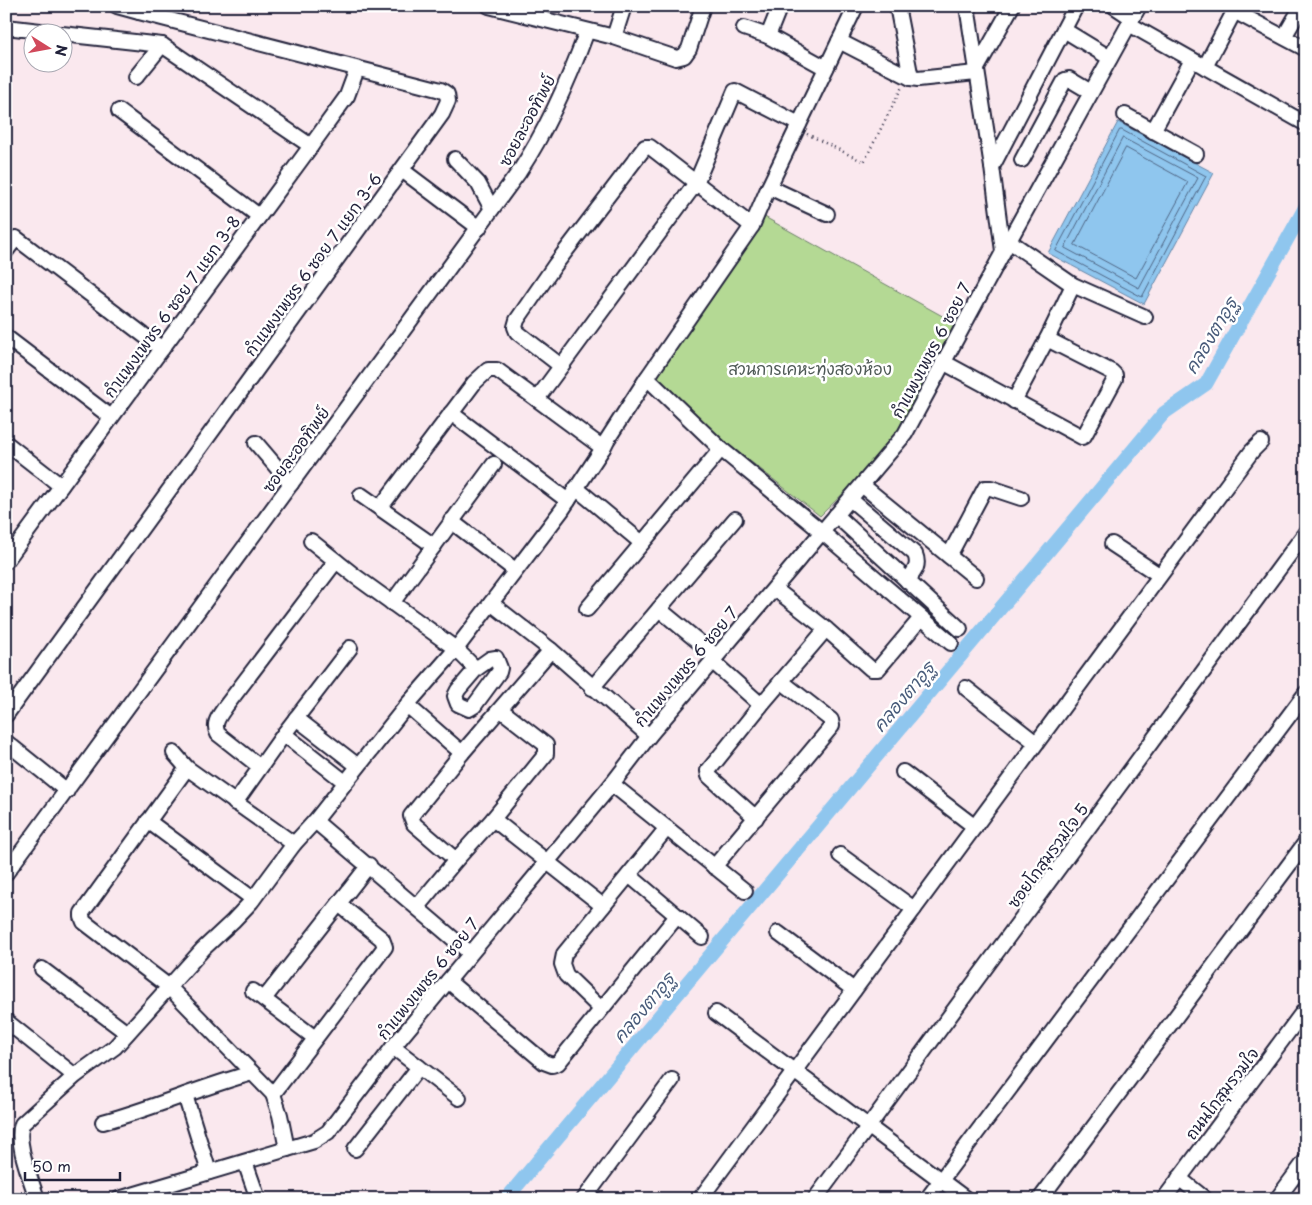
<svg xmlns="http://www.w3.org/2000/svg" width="1312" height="1205" font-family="'Playpen Sans','Playpen Sans Thai',sans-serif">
	<rect width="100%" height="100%" fill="#fae8ee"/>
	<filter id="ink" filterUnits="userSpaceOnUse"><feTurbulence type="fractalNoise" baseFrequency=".02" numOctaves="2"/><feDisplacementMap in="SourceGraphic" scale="10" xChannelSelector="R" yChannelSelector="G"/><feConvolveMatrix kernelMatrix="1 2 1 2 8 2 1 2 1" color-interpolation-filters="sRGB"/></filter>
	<g filter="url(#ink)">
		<path fill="#b4d994" stroke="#6b7e68" d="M761,215L955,323L904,434L820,516L652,384Z"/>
		<path fill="#8fc6ee" stroke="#6384a6" d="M1118,122L1214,173L1144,304L1048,253Z"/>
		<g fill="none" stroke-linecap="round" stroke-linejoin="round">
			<g stroke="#4e6483" stroke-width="1">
				<path d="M1120,130H1122L1206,176L1142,297L1056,251Z"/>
				<path d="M1123,138L1198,178L1139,288L1065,248Z"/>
				<path d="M1126,148L1188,182L1136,278L1075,245Z"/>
			</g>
			<path stroke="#8fc6ee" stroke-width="14" d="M506,1199L1164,413L1206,384L1306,206"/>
			<defs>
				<g id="minor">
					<path d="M117,6L139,12"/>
					<path d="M489,6L614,37L676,58L684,56L689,49L703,6"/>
					<path d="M780,6L768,36L826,68"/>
					<path d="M897,6L911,78"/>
					<path d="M967,6L992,167"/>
					<path d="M1114,6L1132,18"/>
					<path d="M1234,11L1306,49"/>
					<path d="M1129,24L1306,124"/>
					<path d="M6,27L49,32"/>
					<path d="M744,28L768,36"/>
					<path d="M1064,30L1110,58"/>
					<path d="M62,34L162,45L311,146"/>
					<path d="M614,37L624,6"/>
					<path d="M1284,37L1302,6"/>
					<path d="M839,41L911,78L918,79L976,73"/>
					<path d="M1205,67L1237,6"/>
					<path d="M976,70L1012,6"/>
					<path d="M136,77L162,45"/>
					<path d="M119,111L259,216"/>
					<path d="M1125,115L1196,154"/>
					<path d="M1153,131L1192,60"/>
					<path d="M455,159L478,183L492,209"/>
					<path d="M1022,160L1065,80L1069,79L1091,92"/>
					<path d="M402,170L479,228"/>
					<path d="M769,187L827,214"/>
					<path d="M1009,241L1073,285L1145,317"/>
					<path d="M6,251L16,238L162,349"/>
					<path d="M1003,251L992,167L1076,6"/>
					<path d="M6,337L111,417"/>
					<path d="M943,362L1082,437L1084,436L1115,379V375L1112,372L1047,339"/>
					<path d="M561,366L517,332L515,327L517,320L555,265L645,147H650L752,226"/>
					<path d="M647,378L721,449L822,532L951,643"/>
					<path d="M537,399L696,183L735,91L799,124"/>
					<path d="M1014,401L1047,339L1073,285"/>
					<path d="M451,413L568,501"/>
					<path d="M6,443L61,486"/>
					<path d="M256,443L291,484"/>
					<path d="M862,485L976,578"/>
					<path d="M576,488L642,543"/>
					<path d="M361,495L434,546"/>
					<path d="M850,499L915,554C920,566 914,572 907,581"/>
					<path d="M380,508L474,383L488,370H497L603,448"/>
					<path d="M836,515L960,629"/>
					<path d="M451,521L515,570"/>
					<path d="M311,541L355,576L456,649L476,669L490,659L496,658L500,668L499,672L474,706L469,709L458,704L455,696L458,690L476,669"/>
					<path d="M1112,544L1159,575"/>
					<path d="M949,556L985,488H991L1021,498"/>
					<path d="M6,561L311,146L347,96L357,69"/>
					<path d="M775,589L826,629L871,669H878L921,618"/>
					<path d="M392,603L494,464"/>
					<path d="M491,603L551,650L649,736"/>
					<path d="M587,609L721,449"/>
					<path d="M659,609L716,656"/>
					<path d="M712,661L761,705"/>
					<path d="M592,688L735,519"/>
					<path d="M966,688L1036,743"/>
					<path d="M407,705L462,753"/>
					<path d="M6,715L442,114L448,101L447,94L441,90L139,12L140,6"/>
					<path d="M296,718L358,766"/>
					<path d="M284,734L345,782"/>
					<path d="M6,742L67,791"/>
					<path d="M174,753L187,768L294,844"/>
					<path d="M260,767L218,734C212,723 220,715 226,706L336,561"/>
					<path d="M187,768L82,913V917L84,922L168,986L273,1094L280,1115L287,1149"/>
					<path d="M903,772L975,827"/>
					<path d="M612,784L745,891"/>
					<path d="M235,803L284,734L350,648"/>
					<path d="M756,818L709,776L708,771L761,705L826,629"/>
					<path d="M493,819L546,754V745L501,710"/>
					<path d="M148,821L253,899"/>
					<path d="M315,821L470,953"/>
					<path d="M840,855L914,909"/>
					<path d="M456,860L414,824L411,816L462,753L551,650"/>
					<path d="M714,867L832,726L831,720L781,681"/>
					<path d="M6,873L519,172C548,128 569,80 587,31"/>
					<path d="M629,875L702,937"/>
					<path d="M417,907L456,860L493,819L603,906"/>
					<path d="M778,933L854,990"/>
					<path d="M42,969L127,1033"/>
					<path d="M448,981L544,1062L552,1065L558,1063L677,916"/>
					<path d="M253,991L315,1038"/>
					<path d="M264,999L369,865"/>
					<path d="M601,1009L566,975L562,964L564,954L667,828"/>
					<path d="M716,1013L966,1199"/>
					<path d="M6,1021L75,1076"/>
					<path d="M393,1047L459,1098"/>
					<path d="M273,1094L385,947L382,939L339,904"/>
					<path d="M185,1095L209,1172"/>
					<path d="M103,1122C154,1108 201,1087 252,1073"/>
					<path d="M355,1149L419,1067"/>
					<path d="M245,1162L258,1199"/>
					<path d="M1179,1178L1205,1199"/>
					<path d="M37,1199C31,1179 15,1143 22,1124L75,1076L115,1047L203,949L233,921L251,902L294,844L315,821L407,705L456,649L562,510L603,448L607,440L647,378L752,226L767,191L856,6"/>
					<path d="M119,1199L314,1141L328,1132L393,1047L612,784L649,736L905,434L1009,241L1139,6"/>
					<path d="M584,1199L672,1080"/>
					<path d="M700,1199L1252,451L1261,442"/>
					<path d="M815,1199L1306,532"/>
					<path d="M927,1199L1306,693"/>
					<path d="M1040,1199L1306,842"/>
					<path d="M1164,1199L1306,1008"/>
					<path d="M1277,1199L1306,1160"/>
				</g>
			</defs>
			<use href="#minor" stroke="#22223b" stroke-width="18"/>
			<path stroke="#22223b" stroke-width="2.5" stroke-dasharray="1 4" stroke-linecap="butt" d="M807,134L864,162L902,87"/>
			<use href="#minor" stroke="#fff" stroke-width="14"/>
		</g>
	</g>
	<g text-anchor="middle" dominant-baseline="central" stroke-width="5" stroke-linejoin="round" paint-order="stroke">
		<g font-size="16" fill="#22223b" stroke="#fff">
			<text transform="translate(526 120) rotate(-62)">ซอยละออทิพย์</text>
			<text transform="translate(312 264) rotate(-54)">กำแพงเพชร 6 ซอย 7 แยก 3-6</text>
			<text transform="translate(171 306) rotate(-54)">กำแพงเพชร 6 ซอย 7 แยก 3-8</text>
			<text transform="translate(930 350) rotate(-62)">กำแพงเพชร 6 ซอย 7</text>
			<text transform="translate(295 449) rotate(-54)">ซอยละออทิพย์</text>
			<text transform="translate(685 666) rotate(-50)">กำแพงเพชร 6 ซอย 7</text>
			<text transform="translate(1047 855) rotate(-54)">ซอยโกสุมรวมใจ 5</text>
			<text transform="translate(427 978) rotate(-51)">กำแพงเพชร 6 ซอย 7</text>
			<text transform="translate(1221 1093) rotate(-53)">ถนนโกสุมรวมใจ</text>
		</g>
		<g font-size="16" fill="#4e5956" stroke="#fff">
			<text x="810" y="368">สวนการเคหะทุ่งสองห้อง</text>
		</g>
		<g font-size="18" font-style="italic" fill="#485b7a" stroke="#fff">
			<text transform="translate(1210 335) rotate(-59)">คลองตาอูฐ</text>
			<text transform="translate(903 696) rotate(-50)">คลองตาอูฐ</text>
			<text transform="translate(643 1007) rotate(-50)">คลองตาอูฐ</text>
		</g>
	</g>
	<rect width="1312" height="1205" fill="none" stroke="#fff" stroke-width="25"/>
	<rect x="12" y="12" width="1287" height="1180" fill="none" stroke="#22223b" stroke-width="2" filter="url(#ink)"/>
	<g transform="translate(48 48) rotate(101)"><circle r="24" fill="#ffffff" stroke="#a7a7b1"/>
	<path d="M0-4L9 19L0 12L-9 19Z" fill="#d1495b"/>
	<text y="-8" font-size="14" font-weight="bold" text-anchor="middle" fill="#22223b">N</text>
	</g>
	<path d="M25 1172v8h95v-8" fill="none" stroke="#22223b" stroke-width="2.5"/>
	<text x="32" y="1172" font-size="15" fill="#22223b" stroke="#ffffff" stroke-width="4" paint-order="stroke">50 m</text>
</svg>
